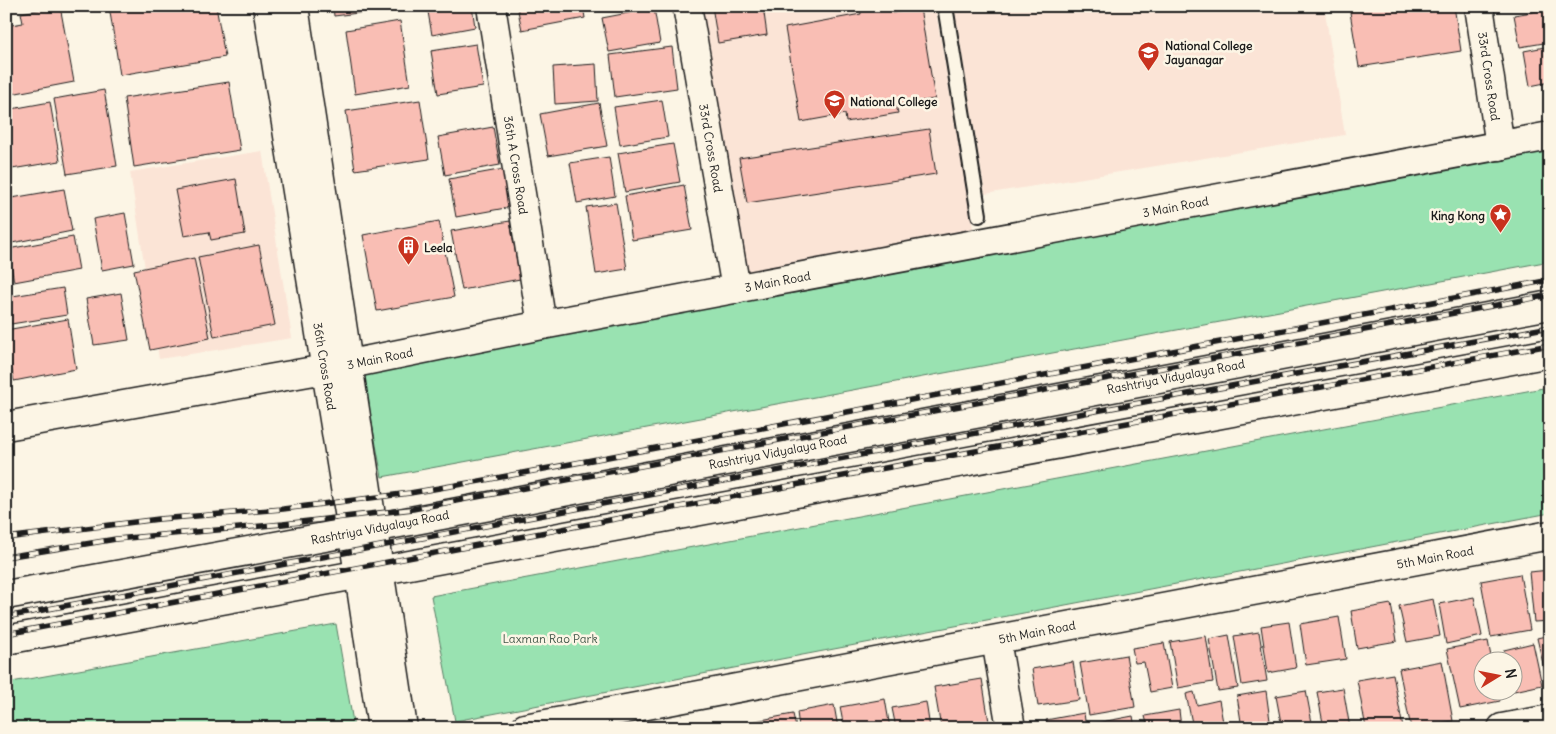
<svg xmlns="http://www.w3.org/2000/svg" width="1556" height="734" font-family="Delius,sans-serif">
	<rect width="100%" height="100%" fill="#fcf5e5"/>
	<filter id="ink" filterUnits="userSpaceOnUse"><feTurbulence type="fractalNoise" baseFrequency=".02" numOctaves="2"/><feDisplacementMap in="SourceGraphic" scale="10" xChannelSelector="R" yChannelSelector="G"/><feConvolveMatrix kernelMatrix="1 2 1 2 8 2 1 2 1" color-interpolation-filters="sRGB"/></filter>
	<g filter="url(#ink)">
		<g fill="#fbe4d6">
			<path d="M695,6H935L974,234L741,274Z"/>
			<path d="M954,6H1324L1345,135L985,194Z"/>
			<path d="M262,151L292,338L159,359L130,172Z"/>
		</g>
		<g fill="#99e2b1" stroke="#5a7f66">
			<path d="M1550,150V261L382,477L362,370Z"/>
			<path d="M1543,388L1550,426V513L455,721L431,596Z"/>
			<path d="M336,624L354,728H6V683Z"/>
		</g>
		<g fill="#f9beb4" stroke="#1c1c1c">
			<path d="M60,6L74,82L6,95V26L23,23L21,13Z"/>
			<path d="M109,6H216L225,57L120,75Z"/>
			<path d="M333,6H398V8L334,16Z"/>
			<path d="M427,6H472L475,27L432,35Z"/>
			<path d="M517,6H583L585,18L522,30Z"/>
			<path d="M712,6H763L767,35L718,43Z"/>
			<path d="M860,6H892L893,13L920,8L935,99L896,105L898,113L846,122L845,114L801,122L785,28L861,14Z"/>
			<path d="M1349,6H1454L1461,51L1359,67Z"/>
			<path d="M654,8L660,43L609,52L602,18Z"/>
			<path d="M1550,9V42L1520,47L1514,15Z"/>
			<path d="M400,21L410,85L355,94L346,30Z"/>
			<path d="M476,44L483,87L438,94L431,51Z"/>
			<path d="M1550,46V82L1530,86L1524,51Z"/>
			<path d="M672,47L677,88L615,97L610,55Z"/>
			<path d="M596,64L598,101L555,104L553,67Z"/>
			<path d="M229,82L240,150L134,167L124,98Z"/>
			<path d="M104,90L117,166L67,174L54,99Z"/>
			<path d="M420,100L429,159L355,170L346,111Z"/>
			<path d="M662,100L668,137L620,145L614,107Z"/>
			<path d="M50,102L60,161L6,170V110Z"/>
			<path d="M599,103L607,146L548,156L540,114Z"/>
			<path d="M493,127L500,165L445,175L438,137Z"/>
			<path d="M929,129L936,174L747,203L739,158Z"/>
			<path d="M673,144L680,182L625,192L618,153Z"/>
			<path d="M609,157L615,196L577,203L570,163Z"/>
			<path d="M504,169L511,207L456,217L449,179Z"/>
			<path d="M236,179L245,234L211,240L209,232L184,236L175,190Z"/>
			<path d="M684,185L692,230L632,240L625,196Z"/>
			<path d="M64,189L72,231L12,243L6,214V199Z"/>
			<path d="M616,203L627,269L596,274L586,207Z"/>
			<path d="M125,213L134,264L102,270L93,219Z"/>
			<path d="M439,221L454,297L377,311L363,235Z"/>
			<path d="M510,221L520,279L462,290L451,231Z"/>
			<path d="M73,237L79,270L14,282L8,249Z"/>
			<path d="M259,245L275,325L214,337L198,257Z"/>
			<path d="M194,258L210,338L150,350L134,270Z"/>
			<path d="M63,288L67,315L11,324L6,297Z"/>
			<path d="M121,293L129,340L94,345L86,299Z"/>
			<path d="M68,319L76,369L14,381L6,341V330Z"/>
			<path d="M1550,570V621L1534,622L1529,572Z"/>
			<path d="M1520,574L1530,630L1491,637L1481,581Z"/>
			<path d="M1474,597L1482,636L1446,644L1439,604Z"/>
			<path d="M1433,599L1440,636L1407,642L1399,606Z"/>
			<path d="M1391,604L1397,641L1357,648L1351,611Z"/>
			<path d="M1339,617L1346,659L1306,665L1300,624Z"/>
			<path d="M1289,622L1296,668L1268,673L1261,626Z"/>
			<path d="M1259,632L1267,681L1242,685L1234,636Z"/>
			<path d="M1229,635L1238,688L1218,691L1209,639Z"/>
			<path d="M1550,635V694L1537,638Z"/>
			<path d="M1206,636L1213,682L1178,688L1170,642Z"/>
			<path d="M1488,641L1492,662H1484V692H1498L1500,701L1460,709L1447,649Z"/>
			<path d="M1164,643L1172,688L1150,692L1144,662L1135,663L1132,648Z"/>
			<path d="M1533,643L1542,685L1514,691V662H1507L1504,650Z"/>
			<path d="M1126,655L1135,707L1089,715L1080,663Z"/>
			<path d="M1442,661L1453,721L1411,728L1399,669Z"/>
			<path d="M1073,662L1079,700L1038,706L1032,669Z"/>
			<path d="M1393,674L1403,728H1366L1357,680Z"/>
			<path d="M982,679L990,728H941L934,687Z"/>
			<path d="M1343,688L1350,728H1324L1317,692Z"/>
			<path d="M1266,691L1271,728H1242L1237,696Z"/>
			<path d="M1306,691L1313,728H1282L1276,696Z"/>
			<path d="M1194,692L1197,705L1219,700L1224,728H1193L1186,694Z"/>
			<path d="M885,699L890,728H844L840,707Z"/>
			<path d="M926,702L930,728H896L892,708Z"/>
			<path d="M834,705L838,728H799L797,712Z"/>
			<path d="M1179,710L1181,728H1148L1145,716Z"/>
			<path d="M1084,713L1086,728H1048L1046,720Z"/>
			<path d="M793,714L796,728H751L750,722Z"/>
			<path d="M1133,716L1135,728H1092L1091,724Z"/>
			<path d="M747,722L748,728H713Z"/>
		</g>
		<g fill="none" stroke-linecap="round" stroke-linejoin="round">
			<defs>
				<path id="lane" d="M945,6L979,215"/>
				<g id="street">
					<path id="s1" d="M491,6L542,325"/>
					<path id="s2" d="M687,6L736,289"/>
					<path id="s3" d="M1479,6L1500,146"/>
					<path d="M996,640L1011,728"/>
					<path d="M1502,728L1550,719"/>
				</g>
				<g id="secondary">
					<path id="s4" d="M267,6L359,574L382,728"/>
					<path d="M294,6L403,728"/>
					<path id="s5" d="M6,426L325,369L542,325L1550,136"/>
					<path id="s6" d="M6,595L352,532L1550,305"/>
					<path d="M6,640L1550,353"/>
					<path id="s7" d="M525,728L1550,535"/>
				</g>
			</defs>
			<use href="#lane" stroke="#1c1c1c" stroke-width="18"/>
			<use href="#street" stroke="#1c1c1c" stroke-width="31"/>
			<use href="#secondary" stroke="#1c1c1c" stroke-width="31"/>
			<use href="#lane" stroke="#fcf5e5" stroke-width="14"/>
			<use href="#street" stroke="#fcf5e5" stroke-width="28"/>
			<use href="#secondary" stroke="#fcf5e5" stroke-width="28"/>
			<defs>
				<g id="rail">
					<path d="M6,538L159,519L283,509L410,493L480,481L1550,280"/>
					<path d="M6,557L116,539L283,524L413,509L1550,295"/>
					<path d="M6,617L966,435L1550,327"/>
					<path d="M6,634L970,452L1550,345"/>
				</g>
			</defs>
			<use href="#rail" stroke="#1c1c1c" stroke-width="5.5"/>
			<use href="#rail" stroke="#fcf5e5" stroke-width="4" stroke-dasharray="11" stroke-linecap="butt"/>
		</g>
	</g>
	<defs>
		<symbol id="university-pin" viewBox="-11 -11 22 30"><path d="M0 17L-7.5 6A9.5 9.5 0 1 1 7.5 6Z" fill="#c8321e" stroke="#fcf5e5"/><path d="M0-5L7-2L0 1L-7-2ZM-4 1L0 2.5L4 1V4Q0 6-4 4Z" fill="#fff"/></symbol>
		<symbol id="sight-pin" viewBox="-11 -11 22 30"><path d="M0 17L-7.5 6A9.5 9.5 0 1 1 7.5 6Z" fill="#c8321e" stroke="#fcf5e5"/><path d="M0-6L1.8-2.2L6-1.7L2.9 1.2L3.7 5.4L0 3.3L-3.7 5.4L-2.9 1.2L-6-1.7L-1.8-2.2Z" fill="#fff"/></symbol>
		<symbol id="building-pin" viewBox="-11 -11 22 30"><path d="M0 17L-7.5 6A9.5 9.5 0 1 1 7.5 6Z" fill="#c8321e" stroke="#fcf5e5"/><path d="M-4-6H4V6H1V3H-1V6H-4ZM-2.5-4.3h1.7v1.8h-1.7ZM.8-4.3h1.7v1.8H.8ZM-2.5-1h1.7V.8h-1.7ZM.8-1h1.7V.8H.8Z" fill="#fff"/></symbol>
	</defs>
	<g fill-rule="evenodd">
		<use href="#university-pin" x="1136" y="40" width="25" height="34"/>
		<use href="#university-pin" x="822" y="88" width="25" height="34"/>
		<use href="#sight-pin" x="1488" y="202" width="25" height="34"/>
		<use href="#building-pin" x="396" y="234" width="25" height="34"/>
	</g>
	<g text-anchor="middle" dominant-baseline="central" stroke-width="5" stroke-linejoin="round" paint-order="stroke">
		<g font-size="12" font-weight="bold" fill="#1c1c1c" stroke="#fcf5e5" text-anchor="start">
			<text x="1165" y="45">National College<tspan x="1165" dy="14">Jayanagar</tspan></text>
			<text x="850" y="101">National College</text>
			<text x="1485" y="215" text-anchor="end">King Kong</text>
			<text x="424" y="247">Leela</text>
		</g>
		<g font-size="12" fill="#1c1c1c" stroke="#fcf5e5">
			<text stroke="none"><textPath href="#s3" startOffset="71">33rd Cross Road</textPath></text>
			<text stroke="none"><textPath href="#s2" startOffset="144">33rd Cross Road</textPath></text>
			<text stroke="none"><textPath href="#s1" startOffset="161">36th A Cross Road</textPath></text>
			<text stroke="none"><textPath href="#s5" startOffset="1190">3 Main Road</textPath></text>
			<text stroke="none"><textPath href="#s5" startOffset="785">3 Main Road</textPath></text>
			<text stroke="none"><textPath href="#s5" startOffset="380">3 Main Road</textPath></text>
			<text stroke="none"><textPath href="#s4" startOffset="365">36th Cross Road</textPath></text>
			<text stroke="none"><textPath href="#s6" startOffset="1190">Rashtriya Vidyalaya Road</textPath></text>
			<text stroke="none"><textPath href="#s6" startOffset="785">Rashtriya Vidyalaya Road</textPath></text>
			<text stroke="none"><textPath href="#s6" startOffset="380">Rashtriya Vidyalaya Road</textPath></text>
			<text stroke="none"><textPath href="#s7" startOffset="926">5th Main Road</textPath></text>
			<text stroke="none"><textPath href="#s7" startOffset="521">5th Main Road</textPath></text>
		</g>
		<g font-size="12" fill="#425749" stroke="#fcf5e5">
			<text x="550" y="638">Laxman Rao Park</text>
		</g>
	</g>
	<rect width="1556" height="734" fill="none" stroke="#fcf5e5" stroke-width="25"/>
	<rect x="12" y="12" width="1531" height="709" fill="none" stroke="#1c1c1c" stroke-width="2" filter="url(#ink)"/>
	<g transform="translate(1498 676) rotate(80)"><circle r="24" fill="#fcf5e5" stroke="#a29e95"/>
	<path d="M0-4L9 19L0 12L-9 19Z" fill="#c8321e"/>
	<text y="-8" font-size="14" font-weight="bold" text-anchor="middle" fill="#1c1c1c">N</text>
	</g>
</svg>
